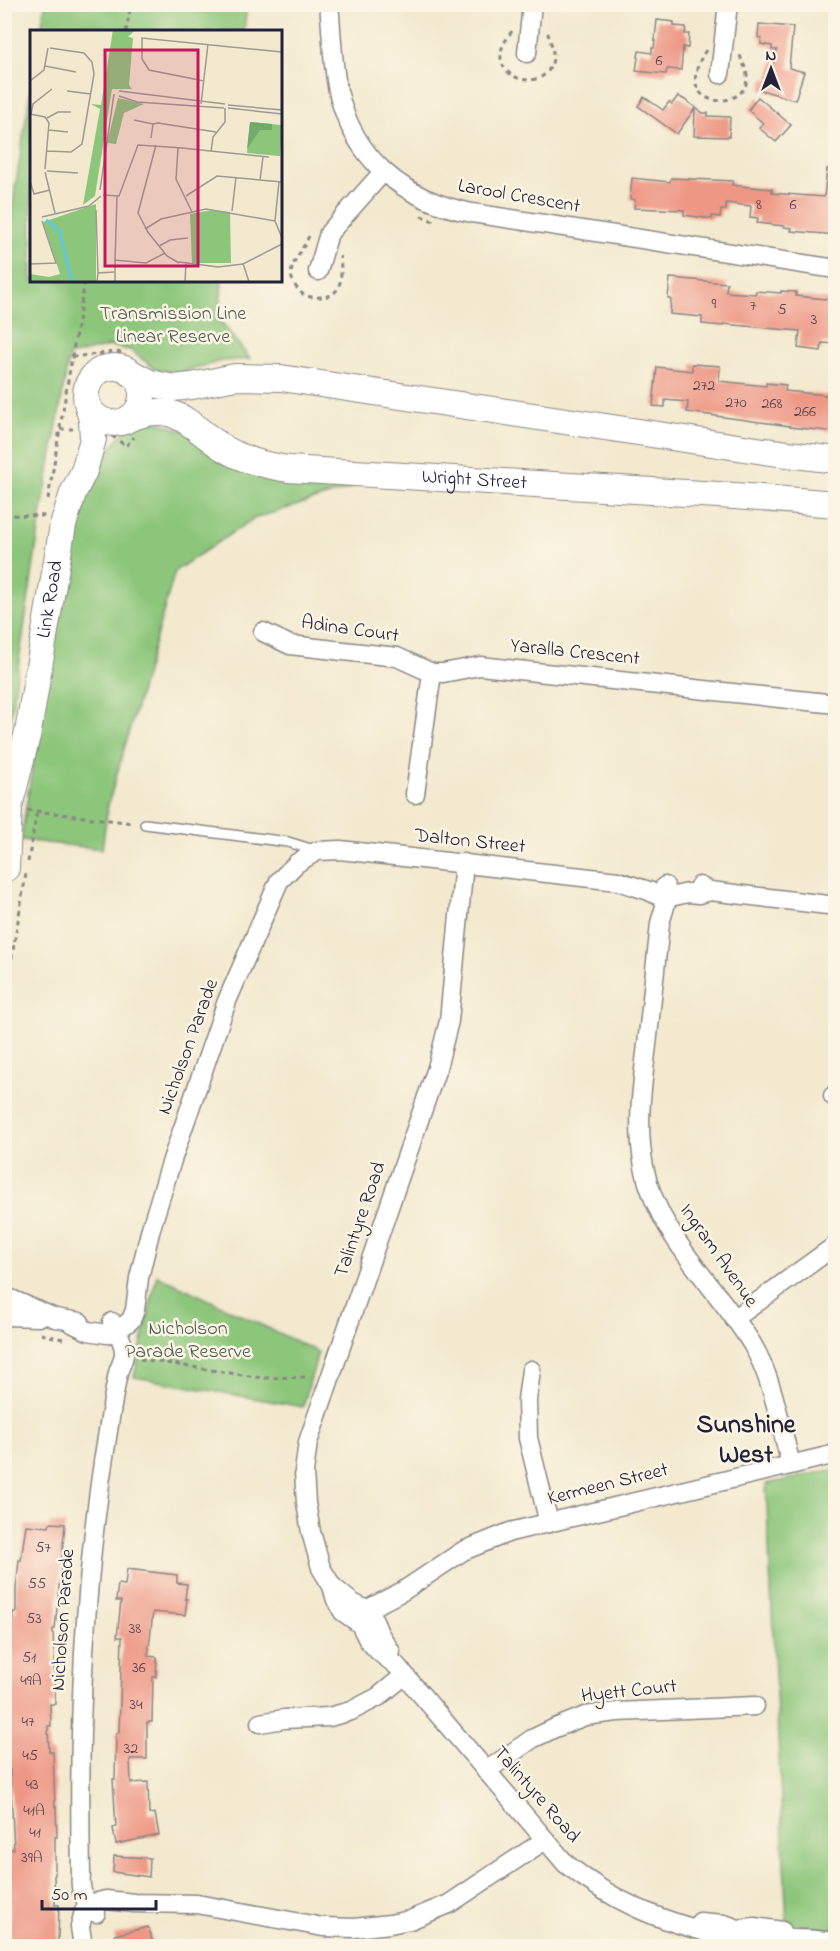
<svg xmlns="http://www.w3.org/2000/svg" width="840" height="1951" font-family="'Indie Flower',sans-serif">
	<rect width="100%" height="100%" fill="#fcf5e5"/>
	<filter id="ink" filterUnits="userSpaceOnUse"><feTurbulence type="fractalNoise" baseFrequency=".0167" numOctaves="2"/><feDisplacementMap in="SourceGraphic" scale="12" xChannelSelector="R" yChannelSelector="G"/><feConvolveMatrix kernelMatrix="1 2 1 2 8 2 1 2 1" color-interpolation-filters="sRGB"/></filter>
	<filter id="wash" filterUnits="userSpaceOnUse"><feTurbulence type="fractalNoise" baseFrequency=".008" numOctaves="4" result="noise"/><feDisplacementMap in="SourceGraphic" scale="24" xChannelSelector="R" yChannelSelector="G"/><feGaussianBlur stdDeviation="1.35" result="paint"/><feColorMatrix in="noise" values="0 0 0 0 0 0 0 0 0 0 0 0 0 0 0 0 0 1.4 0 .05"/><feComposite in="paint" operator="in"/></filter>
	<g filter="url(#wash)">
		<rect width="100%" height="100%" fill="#f2e9ce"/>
		<g fill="#8cc67a" stroke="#57745a" stroke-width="1.5">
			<path d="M45,5V4L247,5L244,31H41Z"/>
			<path d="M31,87L32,280L222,281L219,319L250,359L221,361L178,373L157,370L130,350L110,346L69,356L41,516L5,754L4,287L8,264H5V253Z"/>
			<path d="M150,419L318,478L352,488L253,519L175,571L108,805L102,849L21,840L56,612L70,533L94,471L120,436L131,426Z"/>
			<path d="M157,1275L318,1352L303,1407L134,1377Z"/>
			<path d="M835,1469V1930L787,1926L766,1484Z"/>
		</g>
		<g id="blocks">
			<g fill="#ee9785">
				<path d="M657,20L674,22V26L686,27L685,34H689L688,48L683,47L681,70L667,69L666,74L636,71L639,51L652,53V48H654Z"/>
				<path d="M759,24L793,27L789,68L804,72L795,100L761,90L764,78L768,79L777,50H772V46L761,44V38L758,37Z"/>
				<path d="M678,96L685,100L703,113H708V116L730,117L729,137L694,136L695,108L677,134L638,106L644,97L663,110L669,102L672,104Z"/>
				<path d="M758,97L791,125L776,142L759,128L763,123L748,110Z"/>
				<path d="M827,169H836V235L791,231L792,228L784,227V226L757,223L758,218L750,217L751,206L726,203V210H721L720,217L712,216V219L684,215V210L634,208L635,200L630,199L632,178L670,182L671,178L733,181L732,185L772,189V193L824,197Z"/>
				<path d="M670,278L727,283L726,292L755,294L756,291L781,293V291L796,292V296L836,300V344L822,343L821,351L798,348L800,331L723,324V326L702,324V317L670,314L671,299L668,298Z"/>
				<path d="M692,364L720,366L719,381L766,386V383L786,385L785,391L836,396V432L790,427V426L687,412L688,402L665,400V407L653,406L657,367L692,371Z"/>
				<path d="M50,1523L65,1524L55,1629H53L55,1704H50L51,1726H48L49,1752H53L55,1807H56L57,1837H55V1875L54,1876L55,1905H59L58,1942H57V1947H8L7,1922H10L8,1850L14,1849L10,1770H7L4,1738V1713H9L6,1636H12L13,1612H16V1589L19,1560H21L26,1525L49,1527Z"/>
				<path d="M127,1569L177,1575V1583L187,1584L185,1599H187L185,1615L153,1612L148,1656L157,1657L156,1677H153L152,1722H147V1759H130L131,1783L148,1782L149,1814L155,1813L159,1835L116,1844L113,1828L116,1827L113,1779H115L116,1733H119L122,1637H117L121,1601H116L118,1584L125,1585Z"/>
				<path d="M114,1856L150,1858L149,1877L113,1872Z"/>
				<path d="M148,1927L154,1947H118L114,1935Z"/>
			</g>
		</g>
	</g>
	<g filter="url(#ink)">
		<use href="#blocks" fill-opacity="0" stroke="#8a8684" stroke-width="1.5"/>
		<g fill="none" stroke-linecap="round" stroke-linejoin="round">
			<defs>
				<path id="lane" d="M145,824L288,842L317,851"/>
				<g id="street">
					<path d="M329,4C332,33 332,63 338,91C354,160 404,200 472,213L836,269"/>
					<path d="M527,53L532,4"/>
					<path d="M720,74L728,4"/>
					<path d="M318,271L329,233L383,172"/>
					<path d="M263,632L290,645L397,657L432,673"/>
					<path d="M415,794L432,673H443L480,666L836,704"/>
					<path d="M464,863L449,1021L437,1068L308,1442L304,1472L306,1503L311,1532L321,1568L332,1586L336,1600L343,1612L360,1624L368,1640L379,1652L396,1665L566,1864C614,1902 655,1919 714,1934C722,1936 727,1942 735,1942C748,1944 756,1939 767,1939C790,1938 813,1939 836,1942"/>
					<path d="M665,886C670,897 663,912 660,923C656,964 651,1005 647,1045C642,1086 636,1126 644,1167C658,1237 716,1285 752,1344C773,1379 780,1425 791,1464"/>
					<path d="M699,886L710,891L836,906"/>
					<path d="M833,1096L836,1098"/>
					<path d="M4,1296L55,1318L80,1322"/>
					<path d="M4,1316L39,1317"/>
					<path d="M734,1319L836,1245"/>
					<path d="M70,1322L88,1331L107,1334L117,1331L131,1320L135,1310L139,1278L151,1228L172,1160L227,1001L279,881L297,863L317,851L340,850L618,881L649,891L659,896L670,897L688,893L699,894L710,891"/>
					<path d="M531,1370L527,1400L528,1438L549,1523"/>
					<path d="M333,1587L351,1602L366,1610L373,1619L379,1633L391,1652"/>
					<path d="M360,1624L366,1610L403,1591L463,1551L510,1532L836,1454"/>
					<path d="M260,1723L284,1719L329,1717L351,1711L378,1697L405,1675"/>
					<path d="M486,1771L532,1739L555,1728L585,1716L617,1712L755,1706"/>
					<path d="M96,1913C85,1900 79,1893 81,1875C78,1724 83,1580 108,1431C111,1412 114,1392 118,1373C120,1365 125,1359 124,1351C123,1340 117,1331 112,1322"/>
					<path d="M700,1922L724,1924L738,1929L754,1927L782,1931"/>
					<path d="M83,1946L80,1927L84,1911L91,1904L106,1900L134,1903L197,1904L323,1927L354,1928L390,1924L410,1920L449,1904L545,1840"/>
				</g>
				<g id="secondary">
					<circle cx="114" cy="395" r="28"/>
					<path d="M129,372L150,383L173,388L192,386L235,377L281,378L764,451L836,460"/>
					<path id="s1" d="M130,418C176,400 188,425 222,447C242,460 264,465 288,469L735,496L836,504"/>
					<path id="s2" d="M6,868L9,807L28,732L63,525L73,493L84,471L93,439L92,420L87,402"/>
				</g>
			</defs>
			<use href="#lane" stroke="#8a8684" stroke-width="12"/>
			<use href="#street" stroke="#8a8684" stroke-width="21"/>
			<use href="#secondary" stroke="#8a8684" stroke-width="28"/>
			<g stroke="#8a8684" stroke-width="3" stroke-dasharray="4.5 4.5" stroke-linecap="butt">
				<path d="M512,31C508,37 504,42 502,48C492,82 549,94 553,58C554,48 549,39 547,30"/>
				<path d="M126,32L131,4"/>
				<path d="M706,50C667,111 749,113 747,76C747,68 741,62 740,54"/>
				<path d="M421,216L434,221"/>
				<path d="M309,236C299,259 277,273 305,296C341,302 343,286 340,256"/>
				<path d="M72,357L114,352L123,353"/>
				<path d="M60,429H73"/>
				<path d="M112,436L126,446L134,437"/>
				<path d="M48,499L85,280"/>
				<path d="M4,515L46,516"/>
				<path d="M27,810L134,823"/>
				<path d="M28,862L37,811"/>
				<path d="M4,1003L26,874"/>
				<path d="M4,1269L13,1280"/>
				<path d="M41,1334L67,1340"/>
				<path d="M140,1359L262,1378L310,1377"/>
			</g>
			<use href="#lane" stroke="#fff" stroke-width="9"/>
			<use href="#street" stroke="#fff" stroke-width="18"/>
			<use href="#secondary" stroke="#fff" stroke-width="26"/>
		</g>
	</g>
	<g text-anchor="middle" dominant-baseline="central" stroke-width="5" stroke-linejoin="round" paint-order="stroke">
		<g font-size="16" fill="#553f4e">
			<text x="659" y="61">6</text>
			<text x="759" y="205">8</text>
			<text x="793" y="205">6</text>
			<text x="714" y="304">9</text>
			<text x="753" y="306">7</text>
			<text x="782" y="310">5</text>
			<text x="814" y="320">3</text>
			<text x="704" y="386">272</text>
			<text x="736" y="403">270</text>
			<text x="772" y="404">268</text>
			<text x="805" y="412">266</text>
			<text x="43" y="1548">57</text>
			<text x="37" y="1584">55</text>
			<text x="34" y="1619">53</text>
			<text x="135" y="1629">38</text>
			<text x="29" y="1658">51</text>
			<text x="139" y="1668">36</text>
			<text x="31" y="1681">49A</text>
			<text x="136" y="1705">34</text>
			<text x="28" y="1722">47</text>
			<text x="131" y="1749">32</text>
			<text x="30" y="1756">45</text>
			<text x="32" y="1785">43</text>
			<text x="34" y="1811">41A</text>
			<text x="35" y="1833">41</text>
			<text x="32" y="1858">39A</text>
		</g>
		<g font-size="20" fill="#22223b" stroke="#fcf5e5">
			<text transform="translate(519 197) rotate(10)">Larool Crescent</text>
			<text stroke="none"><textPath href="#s1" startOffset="360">Wright Street</textPath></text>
			<text stroke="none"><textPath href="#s2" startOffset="273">Link Road</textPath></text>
			<text transform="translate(350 630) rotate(8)">Adina Court</text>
			<text transform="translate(575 653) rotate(6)">Yaralla Crescent</text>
			<text transform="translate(470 842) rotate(6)">Dalton Street</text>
			<text transform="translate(189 1047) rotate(-70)">Nicholson Parade</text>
			<text transform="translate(361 1220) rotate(-71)">Talintyre Road</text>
			<text transform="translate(718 1256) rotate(55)">Ingram Avenue</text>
			<text transform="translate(608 1485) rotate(-14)">Kermeen Street</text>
			<text transform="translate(64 1620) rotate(-86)">Nicholson Parade</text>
			<text transform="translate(629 1692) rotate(-6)">Hyett Court</text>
			<text transform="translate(536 1795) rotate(49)">Talintyre Road</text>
		</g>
		<g font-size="20" fill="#475b51" stroke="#fcf5e5">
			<text x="173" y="314">Transmission Line<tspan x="173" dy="23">Linear Reserve</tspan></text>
			<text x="188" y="1329">Nicholson<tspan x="188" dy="23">Parade Reserve</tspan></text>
		</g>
		<g font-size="26" font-weight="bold" fill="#22223b" stroke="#fcf5e5">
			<text x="746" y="1426">Sunshine<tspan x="746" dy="30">West</tspan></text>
		</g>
	</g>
	<g transform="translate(30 30)">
		<rect width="252" height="252" fill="#f2e9ce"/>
		<path d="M83,0H105L98,7L103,8L99,55L102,59H82L65,166L53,175L70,79L61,74L71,75ZM88,68L114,74L94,83L86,114L77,113ZM220,92L252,95L250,126L217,123ZM66,174V252H0V244L19,247L30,244L13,192ZM182,180L200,182L201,233H162L160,184Z" fill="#8cc67a"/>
		<path d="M220,92L242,94V100H230L217,119Z" fill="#71ab6a"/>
		<path fill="none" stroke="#5fc9db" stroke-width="3" d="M16,190L29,200L42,252"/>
		<path fill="none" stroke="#9f9993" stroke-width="1.5" d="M15,36L46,42M0,51L14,40L18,18M174,51L119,40L112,29V8L252,22M37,61L61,64M89,61L195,74M89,66L107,72L194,78M171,74L178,14M198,75L252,80M198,78L252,84M0,84L15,87L19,93L15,139M1,84L3,74L22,59M17,88L28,82H41M104,90L123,94M19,100L38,102M121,108L123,94L128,93L186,102M148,118L146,149L162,182M152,118L239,127M17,121L41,122L52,114L64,44L62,32L54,23L20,18M181,122L183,107L195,92V78M17,141L48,143M15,142L25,183M230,150L233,127M0,151L4,164L20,160M249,152L245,191L252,208M70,160L84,64M73,165L89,166L108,115L153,118M156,166L187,146L252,152M66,180L68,243M202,181L206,147M12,187L59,176L71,166M115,199L131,189L176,179L245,191M117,201L137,226L149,233M119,204L108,183L126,115M129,216L140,210L158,208M85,231L87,166M149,232L188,237L213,234L252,214M213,233L219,252M0,234L26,233L12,191M67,252L68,243L84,242M85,252V230L116,233L135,223M155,252L156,233"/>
		<path fill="#c2185b" fill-opacity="0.15" stroke="#c2185b" stroke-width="3" d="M75,20H168V236H75Z"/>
		<rect width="252" height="252" fill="none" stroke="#22223b" stroke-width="3"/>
	</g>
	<rect width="840" height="1951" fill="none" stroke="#fcf5e5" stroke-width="24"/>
	<g transform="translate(771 69)" stroke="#fcf5e5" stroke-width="4.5" paint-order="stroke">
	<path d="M0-4.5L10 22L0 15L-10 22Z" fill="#22223b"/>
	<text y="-9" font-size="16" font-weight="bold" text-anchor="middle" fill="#22223b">N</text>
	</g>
	<path d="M42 1900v9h114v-9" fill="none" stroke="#22223b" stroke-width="3"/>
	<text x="51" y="1900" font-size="18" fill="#22223b" stroke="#fcf5e5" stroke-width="4.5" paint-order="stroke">50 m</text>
</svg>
